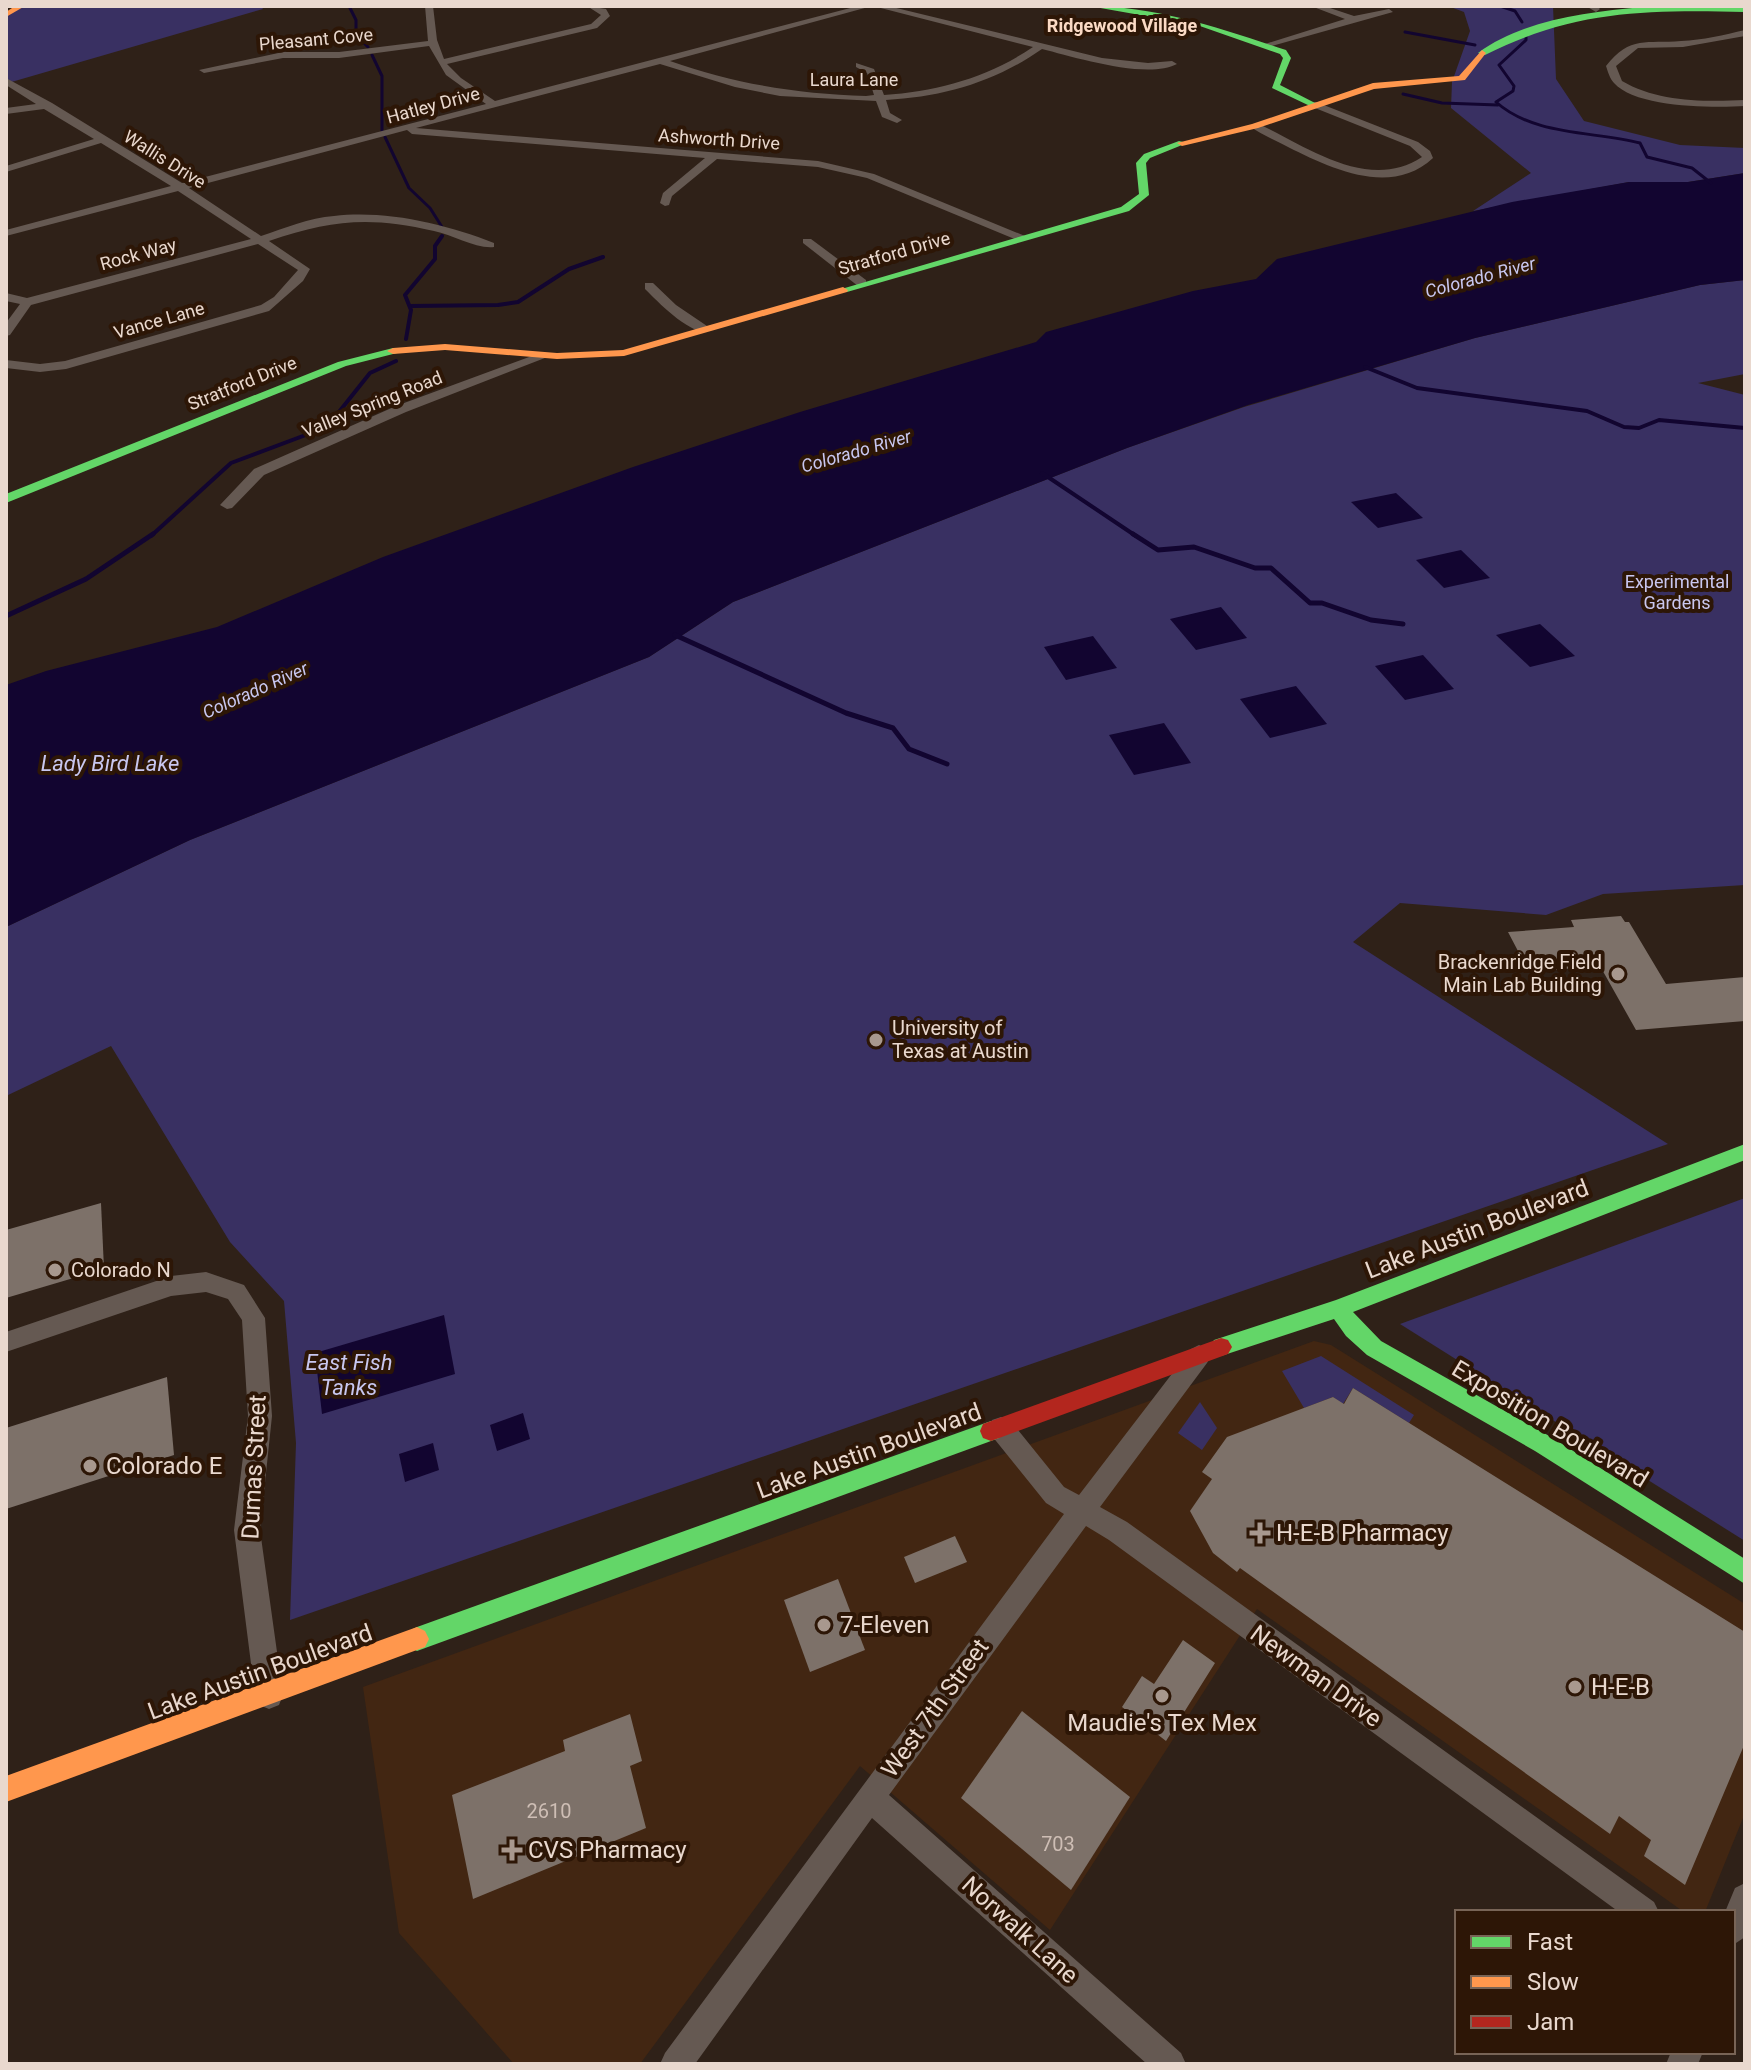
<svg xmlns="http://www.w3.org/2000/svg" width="1751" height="2070" font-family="Roboto,sans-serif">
	<rect width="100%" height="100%" fill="#2f2118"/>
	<path fill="#422612" d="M1314,1341L1331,1345L1745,1604V1813L1705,1912H1684L1257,1609L1050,1930L860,1766L640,2064H514L399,1933L363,1687Z"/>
	<g fill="#393062">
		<path d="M20,6H261L263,9L8,83L6,14Z"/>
		<path d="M1448,6H1553L1556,79L1584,121L1680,145L1745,148V173L1688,182H1629L1473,211L1531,173L1451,108L1452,82L1470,31L1464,12Z"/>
		<path d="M1745,280V374L1698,383L1745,395V885L1603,894L1546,915L1400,903L1353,942L1668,1144L290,1620L296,1443L284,1301L230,1242L111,1046L6,1096V927L190,840L649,657L733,602L1127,448L1244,407L1475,338L1700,285Z"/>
		<path d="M1745,1198V1541L1400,1324Z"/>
		<path d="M1321,1356L1414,1415L1409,1423L1353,1388L1343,1404L1333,1397L1304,1408L1282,1371Z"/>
		<path d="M1200,1402L1217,1428L1202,1450L1178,1433Z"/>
	</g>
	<g fill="#120530">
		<path d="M1745,173V280L1700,285L1475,338L1248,405L1127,448L733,602L649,657L190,840L6,927V685L46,671L217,627L383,557L633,467L800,412L1036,342L1046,332L1193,291L1256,279L1277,259L1512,202L1629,182H1688Z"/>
		<path d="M1396,493L1423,518L1378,528L1351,502Z"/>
		<path d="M1461,550L1490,578L1444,588L1416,560Z"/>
		<path d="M1221,607L1247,638L1196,650L1170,619Z"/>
		<path d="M1540,624L1575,656L1530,667L1496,635Z"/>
		<path d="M1093,636L1117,668L1066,680L1044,647Z"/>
		<path d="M1423,655L1454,689L1405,700L1375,666Z"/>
		<path d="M1296,686L1327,724L1270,738L1240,699Z"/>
		<path d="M1164,723L1191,763L1134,775L1109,735Z"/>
		<path d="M444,1315L455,1374L322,1414L315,1353Z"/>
		<path d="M523,1413L530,1439L497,1451L490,1425Z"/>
		<path d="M433,1443L439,1470L405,1482L399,1454Z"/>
	</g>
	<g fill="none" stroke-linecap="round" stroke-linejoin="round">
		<g stroke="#120530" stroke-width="3">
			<path d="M349,6L356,20V35L368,47"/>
			<path d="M1500,6L1515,11L1522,22"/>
			<path d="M1405,32L1475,45"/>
			<path d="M1526,36V40L1499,65L1514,86L1513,91L1496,102C1534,136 1593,131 1640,143L1647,157L1692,168L1711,183"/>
			<path d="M372,55L382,76V131"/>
			<path d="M1403,94L1442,103L1498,105"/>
			<path d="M385,137L409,188L430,208L442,227"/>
		</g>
		<g stroke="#120530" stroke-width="4">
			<path d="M410,306L498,305L518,302L569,269L603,257"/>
			<path d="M406,339L411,310L405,295L435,259V246L442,236"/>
			<path d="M1365,367L1417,388L1587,411L1624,427L1639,428L1659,420L1745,428"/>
			<path d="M1042,473L1136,536"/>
			<path d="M151,536L231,463L327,427L370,373L396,361"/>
		</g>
		<g stroke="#120530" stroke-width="5">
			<path d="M1133,534L1158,550L1194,547L1255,568H1271L1310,603H1322L1371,620L1403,624"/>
			<path d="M6,616L86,579L153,534"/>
			<path d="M675,635L846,713L893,728L909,749L947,764"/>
		</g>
	</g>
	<g fill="#7d7169">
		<path d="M1621,916L1625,922H1629L1666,984L1745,977V1021L1636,1030L1600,966L1529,972L1508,932L1574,927L1571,920Z"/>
		<path d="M101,1203L104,1269L6,1298V1230Z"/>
		<path d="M167,1377L174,1455L6,1509V1428Z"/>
		<path d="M1353,1388L1745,1632V1743L1685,1885L1644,1856L1651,1840L1619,1816L1610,1834L1240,1568L1237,1572L1213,1553L1190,1511L1212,1479L1202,1472L1227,1437L1333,1397L1344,1404Z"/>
		<path d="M955,1536L967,1562L915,1583L904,1557Z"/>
		<path d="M838,1579L865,1650L810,1672L784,1600Z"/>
		<path d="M1183,1640L1215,1663L1166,1741L1122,1707L1142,1676L1154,1684Z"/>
		<path d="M1022,1711L1130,1797L1071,1890L961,1798Z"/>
		<path d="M630,1714L642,1761L630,1766L646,1828L473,1899L452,1795L565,1751L563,1740Z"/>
	</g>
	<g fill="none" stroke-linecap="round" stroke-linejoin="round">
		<g fill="#655952" fill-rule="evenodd">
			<path d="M425,6H433L437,40L444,59L591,24L601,15L587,6L606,9L610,16L597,28L447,64L461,78L495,101L858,6H872L670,61C735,84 798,94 866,96L874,95L867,73L856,67V63L874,69L884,95C938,91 987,78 1033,47L873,6H888L1102,58L1148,63L1172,61L1177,64C1147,80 1074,57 1042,49C995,82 943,97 886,100L890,113L902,120L897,123L882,117L876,101L780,96L735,87L660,64L416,128L818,161L874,174L1025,236V240H1017L867,178L818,167L717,159L672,196L669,205L665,206L660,203L663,193L705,158L412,134L407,130L189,188L261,236C285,228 309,218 334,216C387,210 445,224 494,243V247C476,249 453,235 434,231C369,216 331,220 269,241L310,269L303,281L269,311L66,369L40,372L6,368V360L40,364L65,361L261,305L274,297L298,270L258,244L31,305L10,335L6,336V323L20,304L6,301V293L27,298L251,239L178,191L6,236V230L171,186L101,143L6,172V166L94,139L44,109L6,114V108L36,104L6,85V78L52,103L182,183L486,104L446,75L429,46L339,58H283L204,73L199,70L283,52H339L428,41Z"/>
			<path d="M1311,6H1324L1354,16L1389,9L1393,12L1265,48V44L1345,19Z"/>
			<path d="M1586,6H1597L1600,9L1596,12Z"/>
			<path d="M1745,30V36L1683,47L1638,48L1616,66L1622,81C1657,102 1705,102 1745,100V106C1714,108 1636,108 1614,83C1610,79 1608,72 1606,66C1630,35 1647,44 1681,41C1703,40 1724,35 1745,30Z"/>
			<path d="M1310,102H1316L1418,142L1430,151L1433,158C1391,197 1332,169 1288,147C1276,140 1261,135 1250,126L1259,124C1309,148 1369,192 1422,157L1410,146L1310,106Z"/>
			<path d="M803,239H811L866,280V286H858L803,243Z"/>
			<path d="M645,283H653L676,305L707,326V332C688,333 658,302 645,289Z"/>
			<path d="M540,353L550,356L406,412L264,475L232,508L227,509L220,505L254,469L396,406Z"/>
			<path d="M206,1272L244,1285L265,1318L272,1416L260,1530L283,1695L279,1705L269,1709L259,1705L255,1695L234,1530L248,1416L242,1320L228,1299L206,1292L171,1296L6,1352V1332L171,1276Z"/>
			<path d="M1199,1345L1207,1349L1211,1356L1207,1363L1100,1507L1127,1522L1654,1902L1659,1912H1619L1109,1540L1086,1526L889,1795L1181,2053L1186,2064H1147L872,1818L695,2064H660L665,2053L1064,1514L1046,1503L992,1436L989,1428L992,1420L1001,1417L1010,1420L1064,1487L1079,1495L1191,1349Z"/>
			<path d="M1745,1883V1937L1733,1945V1912H1725L1735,1888Z"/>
			<path d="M1671,2052H1703L1698,2064H1666Z"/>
		</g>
		<g fill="#63d668" fill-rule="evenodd">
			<path d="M1089,6C1157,6 1222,29 1286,50L1291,58L1280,85L1317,104L1310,106L1272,88L1283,58L1280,54L1197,25Z"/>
			<path d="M1642,7L1745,8V12C1647,10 1574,10 1485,55L1478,53C1523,20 1587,12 1642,7Z"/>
			<path d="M1179,141L1187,143L1150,158L1146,163L1149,195L1129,211L847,292L838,290L1121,207L1139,194L1136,163L1144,154Z"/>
			<path d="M393,348L397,349V353L346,366L6,503V494L338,362Z"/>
			<path d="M1745,1144V1160L1353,1312L1381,1341L1551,1437L1745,1559V1584L1535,1451L1367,1355L1346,1336L1334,1319L1221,1356L1214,1354L1210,1347L1214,1340L1336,1300Z"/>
			<path d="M991,1421L999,1424L1002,1431L999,1438L991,1441L417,1651L409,1647L405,1639L409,1631L417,1627Z"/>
		</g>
		<g fill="#ff974d" fill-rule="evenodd">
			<path d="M15,6H25L6,17V12Z"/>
			<path d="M1482,50L1486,53L1465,80L1374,89L1258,128L1182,146L1177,143L1252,124L1373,83L1459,76Z"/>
			<path d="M843,287L848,290L847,292L624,356L557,359L445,350L393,354L387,351L393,348L445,344L557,353L623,350Z"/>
			<path d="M417,1627L425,1631L429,1639L425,1647L6,1802V1776Z"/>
		</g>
		<path fill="#b3261e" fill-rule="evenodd" d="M1221,1338L1228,1340L1232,1347L1228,1354L991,1441L983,1438L980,1431L983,1424Z"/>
	</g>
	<g fill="#a8988e" stroke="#2d1606" stroke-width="3">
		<circle cx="1618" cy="974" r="8"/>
		<circle cx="876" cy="1040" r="8"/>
		<circle cx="55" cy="1270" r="8"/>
		<circle cx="90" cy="1466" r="8"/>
		<path d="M1256 1521h8v8h8v8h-8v8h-8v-8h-8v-8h8z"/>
		<circle cx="824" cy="1625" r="8"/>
		<circle cx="1575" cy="1687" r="8"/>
		<circle cx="1162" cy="1696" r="8"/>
		<path d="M508 1838h8v8h8v8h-8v8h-8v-8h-8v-8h8z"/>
	</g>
	<g text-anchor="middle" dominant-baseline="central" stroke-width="8" stroke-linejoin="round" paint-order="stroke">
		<g font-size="18" font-weight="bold" fill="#fbdac5" stroke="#2d1606">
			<text x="1122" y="25">Ridgewood Village</text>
		</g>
		<g font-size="18" fill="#e9d8ce" stroke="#2d1606">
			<text transform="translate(316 39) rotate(-5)">Pleasant Cove</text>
			<text x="854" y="79">Laura Lane</text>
			<text transform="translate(433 105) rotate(-15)">Hatley Drive</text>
			<text transform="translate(719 139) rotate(4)">Ashworth Drive</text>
			<text transform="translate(165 159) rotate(32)">Wallis Drive</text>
			<text transform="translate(894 253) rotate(-16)">Stratford Drive</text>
			<text transform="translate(138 254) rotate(-15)">Rock Way</text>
			<text transform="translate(159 320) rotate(-16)">Vance Lane</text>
			<text transform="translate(242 383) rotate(-22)">Stratford Drive</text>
			<text transform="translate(372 404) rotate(-22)">Valley Spring Road</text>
		</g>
		<g font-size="18" font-style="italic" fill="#c8c7f0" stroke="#2d1606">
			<text transform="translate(1480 277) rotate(-15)">Colorado River</text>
			<text transform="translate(856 451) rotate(-16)">Colorado River</text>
			<text transform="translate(255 690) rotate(-24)">Colorado River</text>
		</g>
		<g font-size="18" fill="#c9c7f0" stroke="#2d1606">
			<text x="1677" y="581">Experimental<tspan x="1677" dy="21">Gardens</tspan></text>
		</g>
		<g font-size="20" fill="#e9d8ce" stroke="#2d1606" text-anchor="start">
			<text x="1602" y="962" text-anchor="end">Brackenridge Field<tspan x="1602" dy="23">Main Lab Building</tspan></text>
			<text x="892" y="1028">University of<tspan x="892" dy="23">Texas at Austin</tspan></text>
			<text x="71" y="1270">Colorado N</text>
		</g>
		<g font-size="20" fill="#cebeb5">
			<text x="549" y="1811">2610</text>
			<text x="1058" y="1844">703</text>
		</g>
		<g font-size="22" font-style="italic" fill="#c8c7f0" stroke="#2d1606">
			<text x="110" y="763">Lady Bird Lake</text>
			<text x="349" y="1362">East Fish<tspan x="349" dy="25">Tanks</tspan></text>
		</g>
		<g font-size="24" fill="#e9d8ce" stroke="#2d1606">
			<text transform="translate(1477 1229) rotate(-21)">Lake Austin Boulevard</text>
			<text transform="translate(1550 1424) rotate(31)">Exposition Boulevard</text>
			<text transform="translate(869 1451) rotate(-20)">Lake Austin Boulevard</text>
			<text transform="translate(254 1467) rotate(-87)">Dumas Street</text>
			<text transform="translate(260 1672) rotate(-20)">Lake Austin Boulevard</text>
			<text transform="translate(1316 1676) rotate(36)">Newman Drive</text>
			<text transform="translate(935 1708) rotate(-54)">West 7th Street</text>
			<text transform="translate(1020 1930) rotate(42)">Norwalk Lane</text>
		</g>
		<g font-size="24" fill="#e9d8ce" stroke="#2d1606" text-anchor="start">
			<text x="106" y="1466">Colorado E</text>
			<text x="1276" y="1533">H-E-B Pharmacy</text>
			<text x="840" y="1625">7-Eleven</text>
			<text x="1591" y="1687">H-E-B</text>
			<text x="1162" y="1723" text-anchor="middle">Maudie's Tex Mex</text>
			<text x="528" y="1850">CVS Pharmacy</text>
		</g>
	</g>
	<rect width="1751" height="2070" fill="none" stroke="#e9d8ce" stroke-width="16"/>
	<rect x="1455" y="1910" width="280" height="144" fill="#2d1606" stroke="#786456" stroke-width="2"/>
	<rect x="1471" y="1936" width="40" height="12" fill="#63d668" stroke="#786456" stroke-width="2"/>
	<text x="1527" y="1950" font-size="24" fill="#e9d8ce">Fast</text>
	<rect x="1471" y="1976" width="40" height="12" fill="#ff974d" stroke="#786456" stroke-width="2"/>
	<text x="1527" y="1990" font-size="24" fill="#e9d8ce">Slow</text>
	<rect x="1471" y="2016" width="40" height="12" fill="#b3261e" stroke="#786456" stroke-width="2"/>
	<text x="1527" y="2030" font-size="24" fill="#e9d8ce">Jam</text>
</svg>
